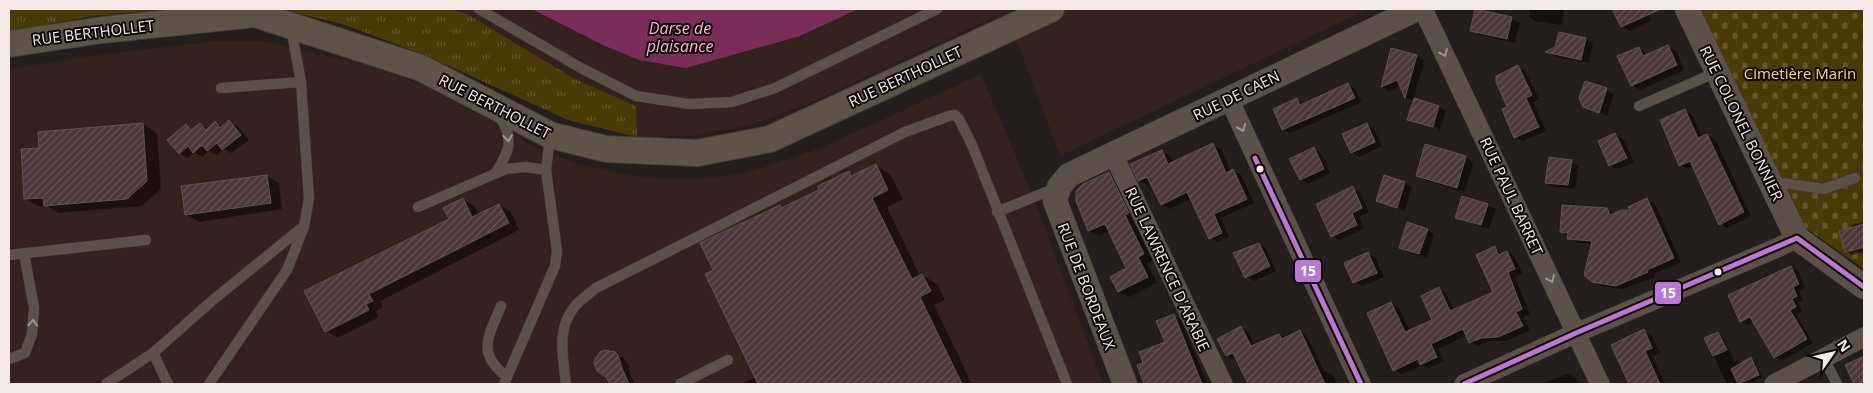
<svg xmlns="http://www.w3.org/2000/svg" width="1873" height="393" font-family="'Open Sans',sans-serif">
	<defs>
		<pattern id="grass-tufts" width="24" height="20" patternUnits="userSpaceOnUse" patternTransform="scale(1.25)"><rect width="24" height="20" fill="#493b06"/><path d="M3 7l-1-3M5 7V3M7 7l1-3M15 17l-1-3M17 17v-4M19 17l1-3" fill="none" stroke="#64582a"/></pattern>
		<pattern id="cemetery-stones" width="16" height="16" patternUnits="userSpaceOnUse" patternTransform="scale(1.25)"><rect width="16" height="16" fill="#493b06"/><path d="M2 7V4a2 2 0 0 1 4 0v3zM10 15v-3a2 2 0 0 1 4 0v3z" fill="#64582a"/></pattern>
		<pattern id="building-hatch" width="6" height="6" patternUnits="userSpaceOnUse" patternTransform="scale(1.25)"><rect width="6" height="6" fill="#4c373a"/><path d="M-1 1l2-2M0 6l6-6M5 7l2-2" fill="none" stroke="#665456"/></pattern>
	</defs>
	<rect width="100%" height="100%" fill="#241e1c"/>
	<g fill="#33221d">
		<path d="M282,9H1368L1060,156L1006,12L806,105L754,124L693,136L637,137L568,120L425,55L345,25Z"/>
		<path d="M213,41H262L364,64L423,85L516,134L525,142L575,163L623,174L659,179H697L746,173L821,148L981,74L1034,198L1103,384H9V69L82,57Z"/>
	</g>
	<g fill="url(#grass-tufts)">
		<path d="M9,9H168L92,16L9,32Z"/>
		<path d="M282,9H449L467,14L573,78L636,106L637,137L568,120L425,55L345,25Z"/>
	</g>
	<path fill="url(#cemetery-stones)" d="M1698,9H1864V269L1803,226Z"/>
	<path fill="#7b2d5a" d="M532,9H858L800,36L686,68L639,60L605,46Z"/>
	<g fill="#0007">
		<path d="M1530,9H1564L1562,25L1535,21L1529,17Z"/>
		<path d="M1614,9H1646L1651,21L1630,31L1622,27Z"/>
		<path d="M1476,10L1512,19L1520,23L1515,43L1480,35L1472,30Z"/>
		<path d="M1586,39L1593,43L1589,63L1554,56L1548,52Z"/>
		<path d="M1667,46L1676,51L1684,70L1640,90L1632,85L1639,48L1648,55Z"/>
		<path d="M1392,50L1416,56L1424,60L1414,99L1439,107L1446,111L1440,131L1438,130L1439,128L1415,121V123L1408,119L1414,102L1406,98L1401,86L1389,91L1382,87Z"/>
		<path d="M1518,67L1525,71L1539,99L1533,102L1546,131L1523,141L1515,137L1509,107Z"/>
		<path d="M1348,84L1355,89L1362,102L1290,133L1283,129L1296,100L1304,104Z"/>
		<path d="M1606,90L1614,94L1607,116L1584,107Z"/>
		<path d="M1685,111L1692,115L1702,137L1707,135L1715,139L1751,216L1727,228L1720,224L1693,166L1688,169L1680,165Z"/>
		<path d="M229,122L238,127L249,140L231,153L224,149L217,155L209,151L202,157L194,152L188,158L179,153L186,126L193,130L200,124L208,129L215,123L223,127Z"/>
		<path d="M143,124L157,133L161,189L142,206L59,213L47,206L40,207L26,199L40,149Z"/>
		<path d="M1366,124L1374,129L1382,146L1359,157L1352,152Z"/>
		<path d="M1615,134L1623,139L1634,162L1618,169L1610,165Z"/>
		<path d="M1213,145L1221,149L1231,172L1233,171L1241,175L1254,203L1221,218L1229,237L1218,242L1210,238L1192,198L1170,209L1162,204L1152,183L1147,185L1139,180L1162,151L1170,156L1173,163Z"/>
		<path d="M1314,149L1321,153L1330,173L1308,184L1301,179Z"/>
		<path d="M1465,157L1473,162L1465,192L1425,180L1417,175Z"/>
		<path d="M1571,162L1579,166L1575,189L1554,187L1546,183Z"/>
		<path d="M876,166L891,175L903,199L887,207L920,276L922,275L937,284L945,300L934,305L972,384H740L756,377L714,270L779,206L783,208L821,190L849,173L855,176Z"/>
		<path d="M1109,173L1119,179L1138,219L1134,220L1153,260L1147,263L1157,283L1129,297L1119,292L1112,277L1128,269L1110,231L1099,236L1089,230Z"/>
		<path d="M266,176L279,183L282,209L199,222L187,215Z"/>
		<path d="M1405,183L1412,187L1405,211L1378,200Z"/>
		<path d="M1353,188L1360,192L1369,212L1359,217L1364,229L1340,240L1332,236Z"/>
		<path d="M463,199L474,206L479,215L499,205L511,212L519,230L380,301L383,307L376,311L379,317L337,338L326,331L450,220Z"/>
		<path d="M1647,200L1655,204L1681,262L1654,274L1655,277L1624,289L1601,286L1592,281V244L1576,242L1561,231L1606,210L1615,214L1632,212Z"/>
		<path d="M1487,205L1495,209L1489,229L1464,221L1457,217Z"/>
		<path d="M1863,222L1864,223V252L1852,255L1846,251L1852,229L1851,225Z"/>
		<path d="M1427,230L1434,234L1427,258L1408,252L1400,248Z"/>
		<path d="M1259,245L1266,249L1276,271L1254,281L1246,277Z"/>
		<path d="M1495,248L1503,254L1507,252L1515,257L1522,273L1515,277L1530,314L1523,317L1530,330L1506,341H1489L1478,346L1470,342L1467,335L1438,349L1444,361L1429,368L1423,365L1402,374L1394,370L1391,303L1399,308L1410,331L1433,320L1439,289L1446,293L1454,310L1495,292Z"/>
		<path d="M1368,254L1376,258L1384,277L1362,286L1354,282Z"/>
		<path d="M1791,267L1798,271L1805,288L1799,291L1803,300L1798,302L1802,311L1796,314L1813,343L1782,361L1775,357L1755,322L1748,325L1741,321Z"/>
		<path d="M1173,315L1181,320L1207,384H1146L1139,365L1144,363L1167,343Z"/>
		<path d="M1240,328L1248,332L1255,346L1279,335L1285,338L1300,331L1307,336L1324,371L1333,375L1337,384H1250L1237,358L1235,360L1227,356L1218,339Z"/>
		<path d="M1644,331L1652,336L1660,352L1652,356L1665,384H1630L1612,345Z"/>
		<path d="M1718,333L1722,336L1735,362L1737,361L1742,364L1751,359L1755,361L1762,377L1747,384H1727L1706,339Z"/>
		<path d="M614,353L623,358L629,366L630,374L635,384H611L607,376Z"/>
		<path d="M1568,373L1576,378L1579,384H1542Z"/>
	</g>
	<g fill="url(#building-hatch)" stroke="#5a5554">
		<path d="M1475,9L1512,17L1507,39L1470,31Z"/>
		<path d="M1612,9H1661L1621,27Z"/>
		<path d="M1559,32L1586,38L1581,60L1545,52L1555,47Z"/>
		<path d="M1668,45L1677,65L1631,86L1617,56L1639,47L1643,56Z"/>
		<path d="M1391,48L1417,55L1405,98L1397,80L1381,87Z"/>
		<path d="M1518,65L1532,95L1526,98L1539,127L1514,138L1502,109L1507,107L1496,82V76Z"/>
		<path d="M1585,81L1607,88L1599,113L1583,107L1579,98Z"/>
		<path d="M1348,83L1355,98L1282,130L1273,109L1297,98L1300,105Z"/>
		<path d="M1414,98L1439,106L1433,127L1407,120Z"/>
		<path d="M1685,109L1698,138L1707,134L1744,212L1719,225L1690,161L1679,166L1660,120Z"/>
		<path d="M229,120L241,135L222,150L217,143L207,151L202,145L193,153L188,146L179,154L167,140L186,124L191,130L200,123L206,130L215,121L220,128Z"/>
		<path d="M143,123L147,181L127,199L44,206L43,198L24,199L21,149L39,148L38,132Z"/>
		<path d="M1367,123L1375,142L1351,153L1342,134Z"/>
		<path d="M1615,133L1627,158L1609,166L1598,141Z"/>
		<path d="M1213,143L1226,173L1233,169L1247,199L1214,214L1222,233L1209,239L1187,192L1161,205L1147,177L1138,181L1130,164L1162,150L1168,164Z"/>
		<path d="M1425,144L1466,156L1457,188L1416,176Z"/>
		<path d="M1314,147L1324,169L1300,180L1289,159Z"/>
		<path d="M1549,157L1572,160L1568,185L1545,183Z"/>
		<path d="M876,164L888,190L872,198L912,279L922,274L931,291L920,297L962,384H758L705,274L713,270L700,243L780,205L781,208L819,190L818,186L849,171L851,176Z"/>
		<path d="M1109,172L1129,213L1125,215L1144,254L1138,257L1148,277L1118,292L1110,277L1126,268L1105,224L1088,231L1076,201V191L1083,184Z"/>
		<path d="M267,175L271,203L185,215L181,186Z"/>
		<path d="M1384,175L1405,182L1397,208L1376,201Z"/>
		<path d="M1353,186L1362,208L1352,213L1357,225L1331,237L1316,204Z"/>
		<path d="M1462,196L1488,204L1481,225L1455,218Z"/>
		<path d="M463,198L472,217L499,204L509,223L369,294L373,301L366,304L369,310L325,332L304,291L449,219L443,208Z"/>
		<path d="M1647,198L1674,258L1647,270L1648,272L1616,286L1592,282L1584,275L1592,241L1567,239L1568,233L1560,232L1562,205L1607,208L1610,215L1622,210H1630L1628,207Z"/>
		<path d="M1407,222L1428,229L1419,254L1399,248Z"/>
		<path d="M1864,224V247L1845,252L1839,231Z"/>
		<path d="M1259,243L1270,266L1245,278L1233,253Z"/>
		<path d="M1495,246L1498,255L1507,251L1515,269L1508,272L1522,309L1516,312L1523,326L1498,337L1481,338L1469,343L1463,329L1431,344L1437,357L1420,365L1418,359L1393,371L1367,313L1391,302L1405,332L1432,320L1421,296L1439,287L1450,311L1493,292L1476,255Z"/>
		<path d="M1368,252L1377,273L1353,283L1344,263Z"/>
		<path d="M1791,266L1799,284L1793,287L1797,296L1792,299L1796,307L1790,310L1807,339L1774,358L1750,317L1740,322L1728,295Z"/>
		<path d="M1174,314L1202,384H1144L1137,365L1143,363L1139,352L1165,342L1156,321Z"/>
		<path d="M1241,326L1251,346L1279,334L1282,339L1300,330L1325,384H1248L1233,353L1226,356L1217,339Z"/>
		<path d="M1644,329L1652,348L1645,351L1660,384H1629L1611,345Z"/>
		<path d="M1718,332L1727,350L1713,356L1704,338Z"/>
		<path d="M605,350L615,352L618,355L622,368L629,384H610L606,377L597,371L594,363L595,359L600,352Z"/>
		<path d="M1864,356V384H1854L1845,365Z"/>
		<path d="M1751,357L1759,375L1738,384L1731,369Z"/>
	</g>
	<g fill="none" stroke-linecap="round" stroke-linejoin="round">
		<defs>
			<g id="service">
				<path d="M479,9L581,68L636,96L689,104L732,102L775,88L937,9"/>
				<path d="M221,88L301,82"/>
				<path d="M1639,106L1717,72"/>
				<path d="M496,172C510,151 514,139 500,117"/>
				<path d="M1770,181L1824,189L1855,178"/>
				<path d="M418,207L506,169L526,167L546,170"/>
				<path d="M997,212L1056,188"/>
				<path d="M9,255L146,240"/>
				<path d="M501,306C488,338 476,352 507,377"/>
				<path d="M153,353L168,384"/>
				<path d="M9,359L25,353L32,334L34,308L24,253"/>
				<path d="M1824,359L1837,384"/>
				<path d="M106,384L153,353L213,300L304,226L309,199L301,82L291,28"/>
				<path d="M209,384L287,270L304,227"/>
				<path d="M504,384L555,266L557,251L546,170L550,136"/>
				<path d="M566,384C563,357 556,329 575,306C581,299 589,294 596,288L905,132L949,116L955,115L959,119L972,145L1067,384"/>
				<path d="M680,384L728,360"/>
			</g>
			<g id="minor">
				<path d="M1423,9L1600,384"/>
				<path d="M1229,99L1361,384"/>
				<path d="M1113,154L1223,384"/>
				<path d="M1464,384L1576,333L1779,247L1797,238"/>
				<path d="M1774,384L1864,337"/>
			</g>
			<g id="tertiary">
				<path d="M1687,9L1797,238L1864,287"/>
				<path d="M1125,384L1055,201L1059,187L1069,175L1417,9"/>
			</g>
			<path id="secondary" d="M9,44L102,30L255,14L421,68L550,135L606,149L697,153L770,139L1051,9"/>
		</defs>
		<use href="#service" stroke="#403b39" stroke-width="11"/>
		<use href="#minor" stroke="#403b39" stroke-width="20"/>
		<use href="#tertiary" stroke="#403b39" stroke-width="25"/>
		<use href="#secondary" stroke="#403b39" stroke-width="28"/>
		<use href="#service" stroke="#5b5149" stroke-width="10"/>
		<use href="#minor" stroke="#5b5149" stroke-width="19"/>
		<use href="#tertiary" stroke="#5b5149" stroke-width="24"/>
		<use href="#secondary" stroke="#5e5347" stroke-width="26"/>
		<defs>
			<g id="bus-1">
				<path d="M1255,158L1361,384"/>
				<path d="M1464,384L1576,333L1797,238L1864,287"/>
			</g>
		</defs>
		<use href="#bus-1" stroke="#0d0806" stroke-width="9"/>
		<use href="#bus-1" stroke="#ba77d6" stroke-width="5"/>
	</g>
	<defs><path id="oneway-chevron" d="M-2-3.5L2.5 0L-2 3.5" fill="none" stroke-width="1.6" stroke-linecap="round" stroke-linejoin="round" transform="scale(1.25)"/></defs>
	<g stroke="#9f9690">
		<use href="#oneway-chevron" transform="translate(1444 53) rotate(65)"/>
		<use href="#oneway-chevron" transform="translate(1242 128) rotate(66)"/>
		<use href="#oneway-chevron" transform="translate(508 138) rotate(84)"/>
		<use href="#oneway-chevron" transform="translate(1551 279) rotate(65)"/>
		<use href="#oneway-chevron" transform="translate(33 323) rotate(-87)"/>
	</g>
	<g fill="#f3eae7" stroke="#0d0806" stroke-width="2">
		<circle cx="1260" cy="169" r="4.5"/>
		<circle cx="1718" cy="272" r="4.5"/>
	</g>
	<g text-anchor="middle" dominant-baseline="central" stroke-width="4" stroke-linejoin="round" paint-order="stroke">
		<g font-size="15" fill="#f3eae7" stroke="#0d0806">
			<text transform="translate(93 32) rotate(-7)">RUE BERTHOLLET</text>
			<text transform="translate(905 76) rotate(-25)">RUE BERTHOLLET</text>
			<text transform="translate(1236 95) rotate(-26)">RUE DE CAEN</text>
			<text transform="translate(495 106) rotate(27)">RUE BERTHOLLET</text>
			<text transform="translate(1742 123) rotate(64)">RUE COLONEL BONNIER</text>
			<text transform="translate(1512 196) rotate(65)">RUE PAUL BARRET</text>
			<text transform="translate(1168 269) rotate(65)">RUE LAWRENCE D'ARABIE</text>
			<text transform="translate(1087 286) rotate(69)">RUE DE BORDEAUX</text>
		</g>
		<g font-size="15" fill="#fadc76" stroke="#0d0806">
			<text x="1800" y="73">Cimetière Marin</text>
		</g>
		<g font-size="16" font-style="italic" fill="#fdb4d8" stroke="#0d0806">
			<text x="680" y="28">Darse de<tspan x="680" dy="18">plaisance</tspan></text>
		</g>
	</g>
	<g stroke="#0d0806" stroke-width="2">
		<rect x="1294" y="259" width="28" height="24" rx="5" fill="#ba77d6"/>
		<rect x="1654" y="281" width="28" height="24" rx="5" fill="#ba77d6"/>
	</g>
	<g font-size="14" text-anchor="middle" font-weight="bold" fill="#fff">
		<text x="1308" y="276">15</text>
		<text x="1668" y="298">15</text>
	</g>
	<rect width="1873" height="393" fill="none" stroke="#f3eae7" stroke-width="20"/>
	<g transform="translate(1833 353) rotate(56)" stroke="#0d0806" stroke-width="4" paint-order="stroke">
	<path d="M0-4L9 19L0 12L-9 19Z" fill="#f3eae7"/>
	<text y="-8" font-size="14" font-weight="bold" text-anchor="middle" fill="#f3eae7">N</text>
	</g>
</svg>
